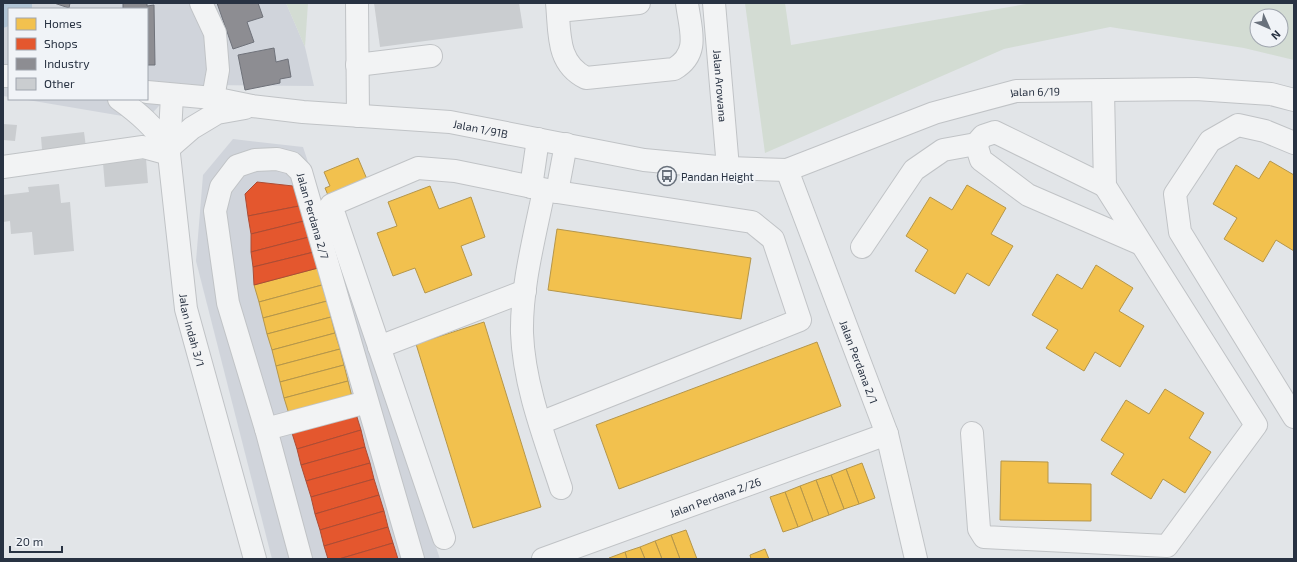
<svg xmlns="http://www.w3.org/2000/svg" width="1297" height="562" font-family="'Exo 2',sans-serif">
	<rect width="100%" height="100%" fill="#e2e5e8"/>
	<g fill="#d0d4db">
		<path d="M3,3H286L305,47L314,86L209,85L169,95L146,120L22,99H147V9H9V97L3,96Z"/>
		<path d="M233,139L303,147L440,559H272L196,261L203,175Z"/>
	</g>
	<g fill="#d3dcd3" fill-rule="evenodd">
		<path d="M286,3H308L305,47Z"/>
		<path d="M745,3H785L791,45L1032,3H1294V60L1244,48L1110,27L1004,49L765,153ZM1257,16H1281V40H1257Z"/>
	</g>
	<path fill="#b0c3d4" d="M3,3H32V9H9V26L3,28Z"/>
	<g fill="#f2c14e" stroke="#b5964a">
		<path d="M358,158L369,184L330,200L325,188L330,186L324,172Z"/>
		<path d="M1270,161L1294,175V251L1276,240L1263,262L1224,239L1237,218L1213,204L1236,165L1259,179Z"/>
		<path d="M967,185L1006,208L991,234L1013,246L989,286L967,273L955,294L915,271L928,250L906,236L930,197L952,210Z"/>
		<path d="M430,186L439,209L471,197L485,237L461,246L472,275L425,293L415,268L393,276L377,233L397,226L388,202Z"/>
		<path d="M557,229L751,258L741,319L548,290Z"/>
		<path d="M1096,265L1133,288L1119,311L1144,326L1120,367L1095,352L1084,371L1046,348L1058,330L1032,315L1057,274L1082,289Z"/>
		<path d="M318,268L322,285L259,302L254,285Z"/>
		<path d="M322,285L327,301L263,318L259,302Z"/>
		<path d="M327,301L331,317L267,334L263,318Z"/>
		<path d="M331,317L335,333L272,350L267,334Z"/>
		<path d="M484,322L541,507L473,528L416,344Z"/>
		<path d="M335,333L340,349L276,366L272,350Z"/>
		<path d="M817,342L841,406L619,489L596,425Z"/>
		<path d="M340,349L344,365L280,382L276,366Z"/>
		<path d="M344,365L348,381L284,398L280,382Z"/>
		<path d="M348,381L352,397L289,414L284,398Z"/>
		<path d="M1165,389L1204,413L1189,438L1211,452L1185,493L1163,479L1151,499L1111,474L1124,454L1101,440L1126,400L1149,414Z"/>
		<path d="M1001,461L1048,462V483L1091,484V521L1000,520Z"/>
		<path d="M862,463L875,498L859,504L846,469Z"/>
		<path d="M846,469L859,504L844,509L831,475Z"/>
		<path d="M831,475L844,509L829,515L816,480Z"/>
		<path d="M816,480L829,515L813,521L800,486Z"/>
		<path d="M800,486L813,521L798,527L785,492Z"/>
		<path d="M785,492L798,527L783,532L770,497Z"/>
		<path d="M686,530L697,559H680L671,535Z"/>
		<path d="M671,535L680,559H662L655,541Z"/>
		<path d="M655,541L662,559H645L640,547Z"/>
		<path d="M640,547L645,559H627L625,552Z"/>
		<path d="M765,549L769,559H751L750,555Z"/>
		<path d="M625,552L627,559H610L609,558Z"/>
	</g>
	<g fill="#e4572e" stroke="#ac4c34">
		<path d="M257,182L293,186L299,206L248,216L245,194Z"/>
		<path d="M299,206L304,221L251,234L248,216Z"/>
		<path d="M304,221L309,237L251,252V234Z"/>
		<path d="M309,237L314,252L253,267L251,252Z"/>
		<path d="M314,252L318,268L254,285L253,267Z"/>
		<path d="M356,414L361,430L297,449L292,433Z"/>
		<path d="M361,430L365,447L301,465L297,449Z"/>
		<path d="M365,447L370,463L306,481L301,465Z"/>
		<path d="M370,463L374,479L311,497L306,481Z"/>
		<path d="M374,479L379,495L315,514L311,497Z"/>
		<path d="M379,495L384,511L320,530L315,514Z"/>
		<path d="M384,511L388,527L324,546L320,530Z"/>
		<path d="M388,527L393,543L339,559H328L324,546Z"/>
		<path d="M393,543L398,559H339Z"/>
	</g>
	<g fill="#8d8d92" stroke="#6f727a">
		<path d="M54,3H70L69,8Z"/>
		<path d="M123,3H147V6L154,5L155,65H147V9H123Z"/>
		<path d="M217,3H258L263,17L247,22L254,42L233,49Z"/>
		<path d="M274,48L276,62L288,59L291,77L280,79V83L245,90L238,55Z"/>
	</g>
	<g fill="#cacdd0">
		<path d="M374,3H519L523,28L380,47Z"/>
		<path d="M3,124L17,125L15,141L3,140Z"/>
		<path d="M84,132L86,147L43,162L41,137Z"/>
		<path d="M146,159L148,183L105,187L103,163Z"/>
		<path d="M59,184L61,203L70,202L74,251L34,255L32,232L11,234L10,221L3,222V195L29,192L28,187Z"/>
	</g>
	<g fill="none" stroke-linecap="round" stroke-linejoin="round">
		<defs>
			<g id="minor">
				<path d="M201,3L215,33L218,70L213,98"/>
				<path d="M357,3L358,116"/>
				<path d="M557,3C560,33 556,63 586,78L674,69C701,53 690,29 687,3"/>
				<path id="s1" d="M714,3L728,168"/>
				<path d="M558,11L639,3"/>
				<path d="M357,65L431,56"/>
				<path d="M3,76H9"/>
				<path id="s2" d="M147,92L213,98L252,106L303,112L450,122L644,160L728,168L787,170L934,113L1016,91L1196,89L1271,94L1294,100"/>
				<path id="s3" d="M172,95L169,154L186,309L255,559"/>
				<path d="M119,99C140,114 154,127 169,148L192,128L217,113L245,108"/>
				<path d="M1294,143L1265,131L1238,125L1210,141L1175,194L1180,232L1294,417"/>
				<path d="M976,144L981,160L1028,195L1141,244"/>
				<path d="M3,167L143,147L169,154"/>
				<path id="s4" d="M787,170L887,434L916,559"/>
				<path d="M531,187L538,139"/>
				<path d="M544,190C535,235 521,287 522,333C524,386 545,439 561,488"/>
				<path d="M557,192L566,144"/>
				<path d="M862,247L914,170L943,150L976,144L983,136L995,132L1105,186"/>
				<path d="M379,347L525,291"/>
				<path d="M266,429L367,402"/>
				<path d="M972,433L979,529L984,537L1167,546L1256,425L1105,186L1103,91"/>
				<path d="M444,538L331,205L418,168L455,171L557,192L752,222L773,239L800,320L540,423"/>
				<path id="s5" d="M301,559L266,429L228,303L215,211L221,187L237,166L255,160L277,159L292,163L301,172L413,559"/>
				<path id="s6" d="M543,559L887,434"/>
			</g>
		</defs>
		<use href="#minor" stroke="#c0c3c6" stroke-width="24"/>
		<use href="#minor" stroke="#f2f3f4" stroke-width="22"/>
	</g>
	<defs>
		<symbol id="bus-ring" viewBox="-11 -11 22 22"><circle r="9.5" fill="#f0f3f7" stroke="#69717c" stroke-width="1.5"/><path d="M-5-6H5V4H4V6H2V4H-2V6H-4V4H-5ZM-3.5-4V0h7V-4ZM-3.5 1.2v1.5H-2V1.2ZM2 1.2v1.5H3.5V1.2Z" fill="#69717c"/></symbol>
	</defs>
	<g fill-rule="evenodd">
		<use href="#bus-ring" x="656" y="165" width="22" height="22"/>
	</g>
	<g text-anchor="middle" dominant-baseline="central" stroke-width="4" stroke-linejoin="round" paint-order="stroke">
		<g font-size="11" fill="#283242" stroke="#f0f3f7">
			<text stroke="none"><textPath href="#s1" startOffset="83">Jalan Arowana</textPath></text>
			<text stroke="none"><textPath href="#s2" startOffset="907">Jalan 6/19</textPath></text>
			<text stroke="none"><textPath href="#s2" startOffset="336">Jalan 1/91B</textPath></text>
			<text stroke="none"><textPath href="#s5" startOffset="525">Jalan Perdana 2/7</textPath></text>
			<text stroke="none"><textPath href="#s3" startOffset="237">Jalan Indah 3/1</textPath></text>
			<text stroke="none"><textPath href="#s4" startOffset="205">Jalan Perdana 2/1</textPath></text>
			<text stroke="none"><textPath href="#s6" startOffset="183">Jalan Perdana 2/26</textPath></text>
		</g>
		<g font-size="11" fill="#283242" stroke="#f0f3f7" text-anchor="start">
			<text x="681" y="176">Pandan Height</text>
		</g>
	</g>
	<rect width="1297" height="562" fill="none" stroke="#283242" stroke-width="8"/>
	<rect x="8" y="8" width="140" height="92" fill="#f0f3f7" stroke="#a0a6af"/>
	<rect x="16" y="18" width="20" height="12" fill="#f2c14e" stroke="#a0a6af"/>
	<text x="44" y="28" font-size="12" fill="#283242">Homes</text>
	<rect x="16" y="38" width="20" height="12" fill="#e4572e" stroke="#a0a6af"/>
	<text x="44" y="48" font-size="12" fill="#283242">Shops</text>
	<rect x="16" y="58" width="20" height="12" fill="#8d8d92" stroke="#a0a6af"/>
	<text x="44" y="68" font-size="12" fill="#283242">Industry</text>
	<rect x="16" y="78" width="20" height="12" fill="#cacdd0" stroke="#a0a6af"/>
	<text x="44" y="88" font-size="12" fill="#283242">Other</text>
	<g transform="translate(1269 28) rotate(135)"><circle r="19" fill="#f0f3f7" stroke="#a0a6af"/>
	<path d="M0-3L7 15L0 10L-7 15Z" fill="#69717c"/>
	<text y="-6" font-size="11" font-weight="bold" text-anchor="middle" fill="#283242">N</text>
	</g>
	<path d="M10 546v6h52v-6" fill="none" stroke="#283242" stroke-width="2"/>
	<text x="16" y="546" font-size="12" fill="#283242" stroke="#f0f3f7" stroke-width="3" paint-order="stroke">20 m</text>
</svg>
